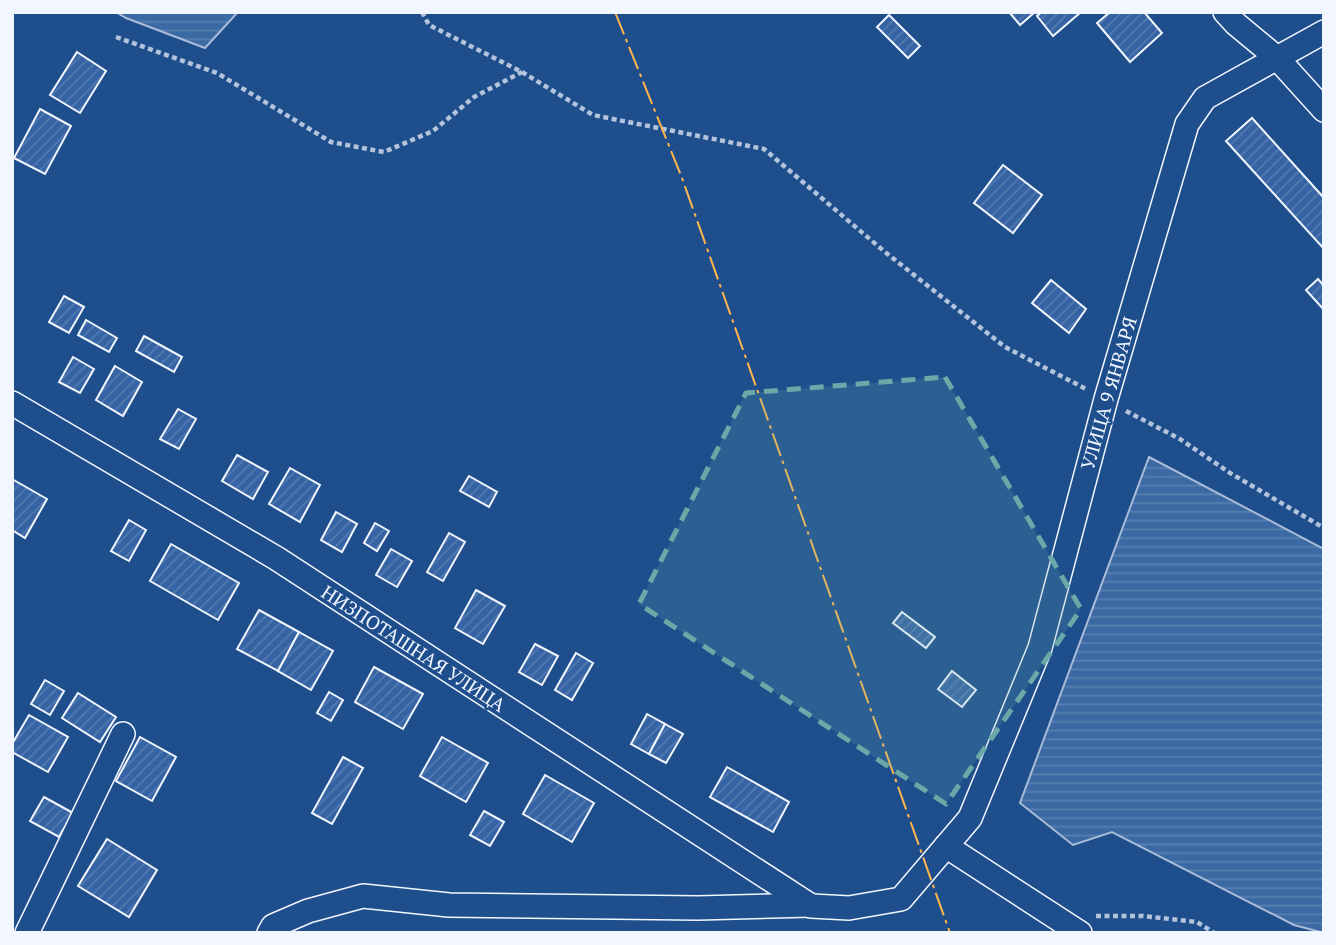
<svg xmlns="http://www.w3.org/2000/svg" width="1336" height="945" font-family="'PT Serif',serif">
	<defs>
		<pattern id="water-rules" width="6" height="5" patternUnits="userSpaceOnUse" patternTransform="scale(1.75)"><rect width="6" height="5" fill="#3b69a3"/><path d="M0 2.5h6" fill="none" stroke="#587fb1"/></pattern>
		<pattern id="building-hatch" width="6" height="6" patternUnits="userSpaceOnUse" patternTransform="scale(1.75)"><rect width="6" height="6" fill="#3563a3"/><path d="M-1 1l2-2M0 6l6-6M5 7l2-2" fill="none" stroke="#537ab1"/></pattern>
	</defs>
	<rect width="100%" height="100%" fill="#1f4e8c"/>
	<g fill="url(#water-rules)" stroke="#a8bbd7" stroke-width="2">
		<path d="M116,12H238L205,48L126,18Z"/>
		<path d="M1149,457L1324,549V933L1294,925L1112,832L1073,845L1020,803Z"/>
	</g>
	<g fill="url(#building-hatch)" stroke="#f2f6ff" stroke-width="2">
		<path d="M1009,12H1035L1020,25Z"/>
		<path d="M1042,12H1081L1053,36L1037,16Z"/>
		<path d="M1110,12H1144L1162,33L1130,62L1097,23Z"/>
		<path d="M889,15L920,46L908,58L877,27Z"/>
		<path d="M77,52L106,71L80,113L50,95Z"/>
		<path d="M40,109L71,126L45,174L14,158Z"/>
		<path d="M1252,118L1324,198V249L1226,141Z"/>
		<path d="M1003,165L1042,195L1013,233L974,203Z"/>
		<path d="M1318,279L1324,286V310L1306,290Z"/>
		<path d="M1051,280L1086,309L1069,333L1032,303Z"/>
		<path d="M64,296L84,307L69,333L49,322Z"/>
		<path d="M86,320L117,338L109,352L78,335Z"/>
		<path d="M144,336L182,357L174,372L136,351Z"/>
		<path d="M73,357L94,369L80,393L59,382Z"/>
		<path d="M115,366L142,382L123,416L96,400Z"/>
		<path d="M178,409L196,419L179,449L160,439Z"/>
		<path d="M237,455L268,472L253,499L222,481Z"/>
		<path d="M290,468L320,485L300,522L269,504Z"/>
		<path d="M469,476L497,492L489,507L460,491Z"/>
		<path d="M12,479L47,499L25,538L12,530Z"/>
		<path d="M336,512L357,524L342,552L321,540Z"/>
		<path d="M129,520L146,530L129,561L111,551Z"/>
		<path d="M375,523L389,531L377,551L364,543Z"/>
		<path d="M449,533L465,542L443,581L427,572Z"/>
		<path d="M171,544L239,583L218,620L150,581Z"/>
		<path d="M391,549L412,561L397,587L376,575Z"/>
		<path d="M476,590L505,606L483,644L455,628Z"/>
		<path d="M259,610L299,632L278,671L237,649Z"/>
		<path d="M902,612L935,637L926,648L893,623Z"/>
		<path d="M299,632L333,651L311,690L278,671Z"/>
		<path d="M535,644L558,656L542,685L519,672Z"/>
		<path d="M576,653L593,663L572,700L555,690Z"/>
		<path d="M374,667L423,694L403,729L355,702Z"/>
		<path d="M952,671L976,690L962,707L938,689Z"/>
		<path d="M45,680L64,691L50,715L31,704Z"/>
		<path d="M329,692L343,700L331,721L317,713Z"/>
		<path d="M78,693L116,717L100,742L62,718Z"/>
		<path d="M647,714L665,724L649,754L631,744Z"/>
		<path d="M29,715L68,737L48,772L12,752V744Z"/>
		<path d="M665,724L683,734L666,763L649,754Z"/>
		<path d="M140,737L176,757L152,801L116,781Z"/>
		<path d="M442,737L488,763L466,802L420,776Z"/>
		<path d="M343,757L363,768L332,824L312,813Z"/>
		<path d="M727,767L789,802L773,832L710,797Z"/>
		<path d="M545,775L594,803L572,842L523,814Z"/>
		<path d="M44,797L73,813L59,837L30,821Z"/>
		<path d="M484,811L504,822L490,846L470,835Z"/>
		<path d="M107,839L157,870L129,917L78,886Z"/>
	</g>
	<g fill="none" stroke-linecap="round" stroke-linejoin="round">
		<defs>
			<g id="street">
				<path d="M1225,12L1236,24L1277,58L1324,110"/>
				<path d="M12,403L276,558L811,906L849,908L901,899L970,818L1040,648L1106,399L1187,124L1205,98L1324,32"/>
				<path d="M946,846L1080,933"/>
				<path d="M27,933L123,734"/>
				<path d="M269,933L273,926L308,911L363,896L449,905L698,908L810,905"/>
			</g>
		</defs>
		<use href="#street" stroke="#f2f6ff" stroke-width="26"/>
		<g stroke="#b3c4dc" stroke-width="4.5" stroke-dasharray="5 3.5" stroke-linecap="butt">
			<path d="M422,12L429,25L522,72L593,115L764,149L885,252L1005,347L1088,390"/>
			<path d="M116,37L217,73L331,142L384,152L433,131L474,97L522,72"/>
			<path d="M1126,411L1180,439L1230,473L1324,528"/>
			<path d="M1096,916H1143L1197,922L1214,933"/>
		</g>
		<use href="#street" stroke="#1f4e8c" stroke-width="23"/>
		<path stroke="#ffb74d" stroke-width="2" stroke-dasharray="24 5 3.5 5" stroke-linecap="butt" d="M615,12L682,178L950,933"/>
	</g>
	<path fill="#6aa9a8" fill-opacity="0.2" stroke="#6aa9a8" stroke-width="5" stroke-dasharray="14 9" stroke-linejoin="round" d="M945,377L1081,609L946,804L639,604L746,393Z"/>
	<g text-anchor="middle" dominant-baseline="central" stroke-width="5" stroke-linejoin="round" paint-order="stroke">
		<g font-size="19" fill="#f2f6ff" stroke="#1f4e8c">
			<text transform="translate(1108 393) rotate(-74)">УЛИЦА 9 ЯНВАРЯ</text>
			<text transform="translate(414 648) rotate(33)">НИЗПОТАШНАЯ УЛИЦА</text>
		</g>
	</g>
	<rect width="1336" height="945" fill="none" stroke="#f2f6ff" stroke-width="28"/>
</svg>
